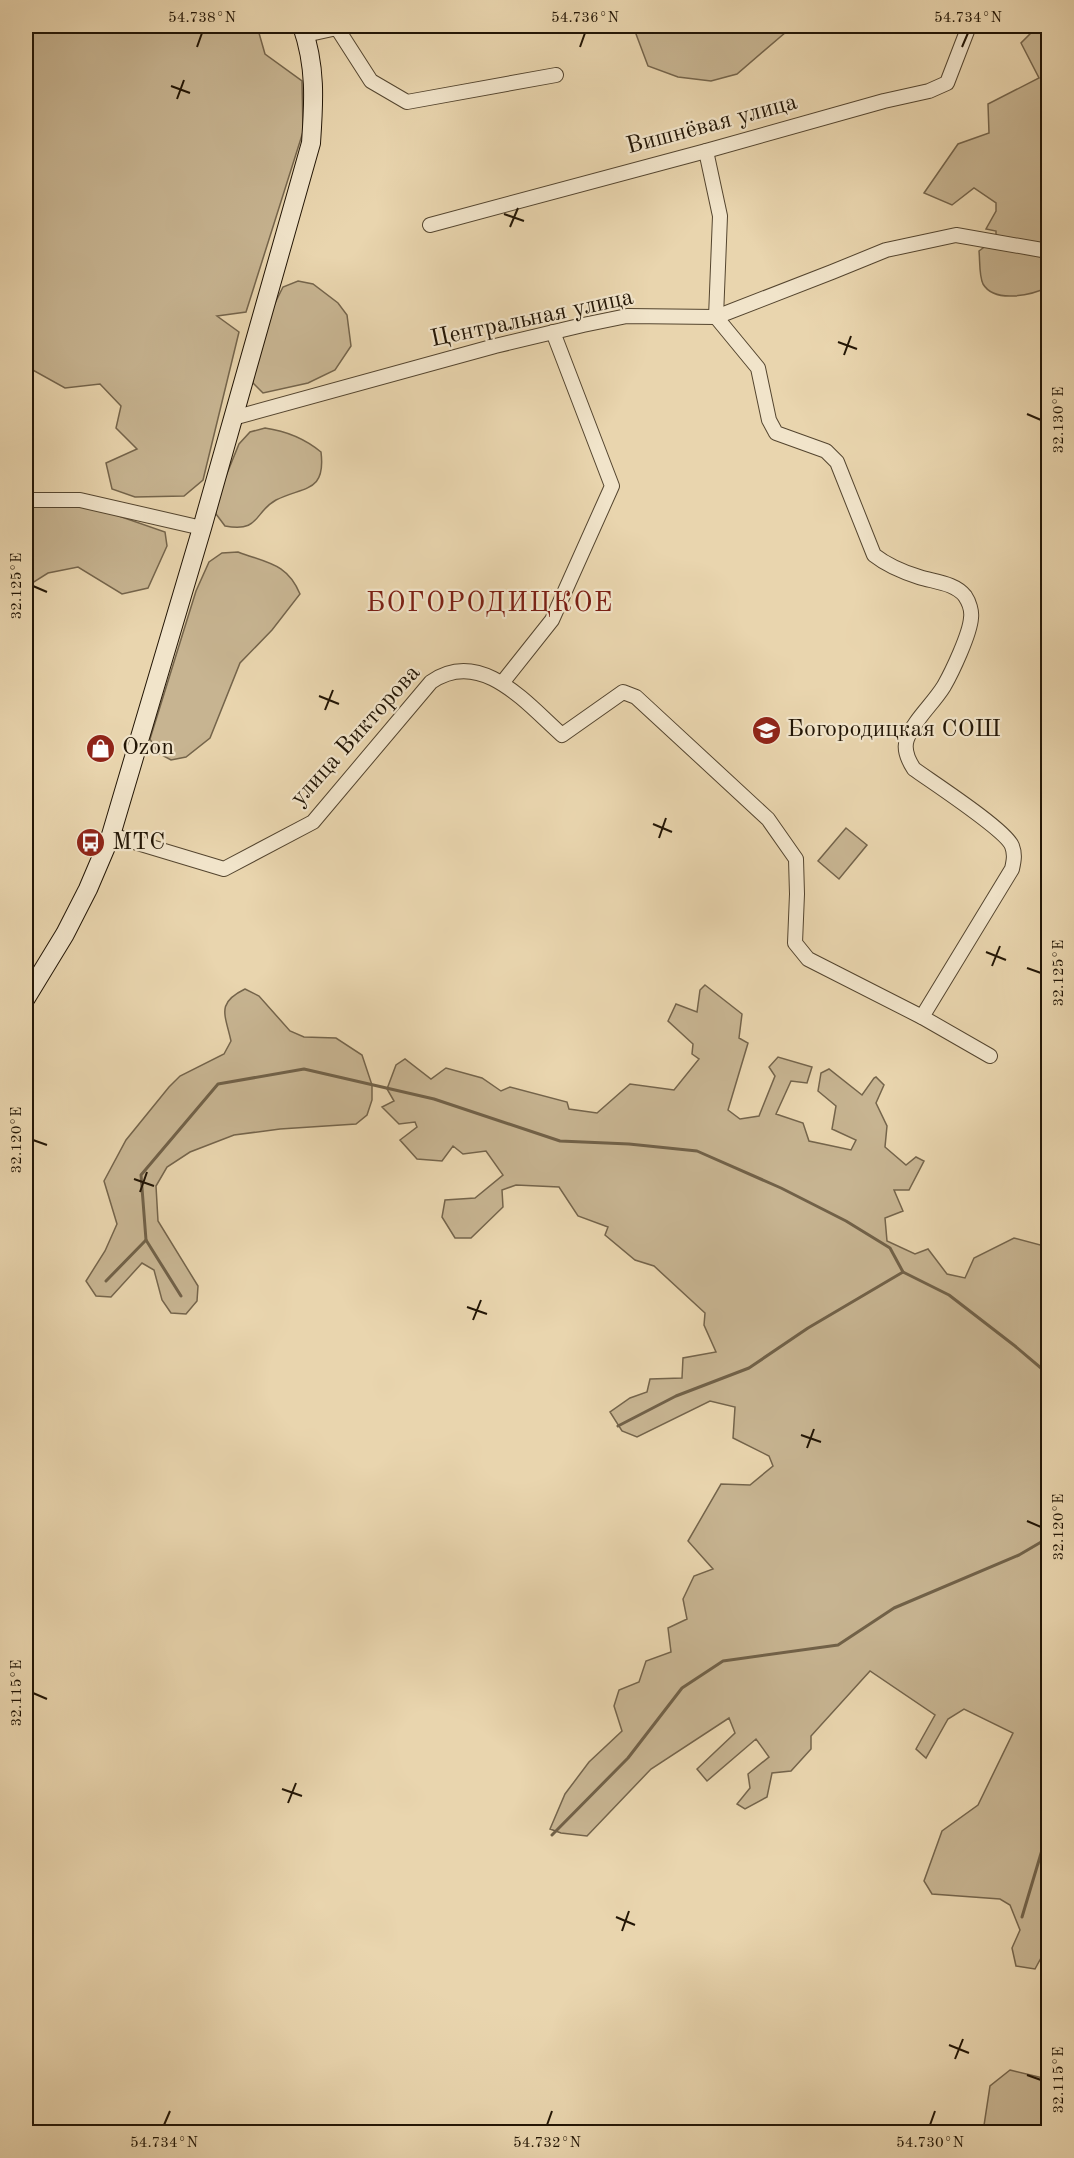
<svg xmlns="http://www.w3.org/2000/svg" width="1074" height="2158" font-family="'Old Standard TT',serif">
	<rect width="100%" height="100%" fill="#e9d5ae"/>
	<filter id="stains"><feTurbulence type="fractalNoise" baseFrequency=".00333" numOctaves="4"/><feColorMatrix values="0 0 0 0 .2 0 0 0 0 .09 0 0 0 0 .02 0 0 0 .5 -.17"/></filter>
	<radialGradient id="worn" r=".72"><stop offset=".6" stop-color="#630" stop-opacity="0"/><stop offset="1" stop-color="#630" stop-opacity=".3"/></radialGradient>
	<g fill="#c7b491" stroke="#74644b" stroke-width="1.5">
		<path d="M26,26H257L265,54L302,81L303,132L246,312L217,316L239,332L203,480L184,496L135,497L112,489L106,463L137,449L116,428L121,406L100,384L65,388L31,369L26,368Z"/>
		<path d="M633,26H793L737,74L711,81L678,77L648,66Z"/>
		<path d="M1038,26H1048V246L996,236V231L986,229L996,211V203L974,188L952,205L924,193L958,144L989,133L988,104L1039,78L1021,43Z"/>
		<path d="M987,245L1048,256V287C1032,295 995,304 983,284C979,276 980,260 979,251Z"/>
		<path d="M298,281L313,284L338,303L347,315L351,346L335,370L308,383L263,393L253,383C254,349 268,316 283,287Z"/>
		<path d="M265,428C286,431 304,438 321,452C326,493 304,486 276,500C254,512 260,533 225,526L216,514L217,498L239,444L250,432Z"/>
		<path d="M87,505L165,532L167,546L148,588L122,594L78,567L48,573L26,587V506Z"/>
		<path d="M238,552C267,563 287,563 300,594L272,630L240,663L210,738L186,757L171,760L158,753L150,739L196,591L209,562L222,553Z"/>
		<path d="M846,828L867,845L839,879L818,861Z"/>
		<path d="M705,985L742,1014L739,1038L748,1043L728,1110L740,1119L759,1116L775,1076L769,1067L778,1057L812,1067L807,1083L791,1081L776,1114L803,1123L809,1141L851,1150L856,1140L832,1129L836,1106L818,1091L821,1073L829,1069L862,1095L874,1078L876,1077L884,1085L876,1103L887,1126L885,1147L906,1165L916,1157L924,1161L909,1190H894L903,1211L885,1218L887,1241L915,1254L928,1249L947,1274L965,1278L974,1258L1014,1238L1048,1247V1945L1035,1969L1016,1966L1012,1948L1020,1930L1010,1905L1000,1899L932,1894L924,1881L942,1831L978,1805L1013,1733L964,1709L948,1719L926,1758L916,1749L935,1715L870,1671L811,1736V1749L791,1771L772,1773L767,1797L745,1809L737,1804L750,1788L748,1774L769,1757L756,1739L707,1781L697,1769L735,1733L729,1718L651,1769L587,1836L561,1833L550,1829L565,1794L589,1762L622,1731L614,1706L619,1690L639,1682L646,1661L671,1652L668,1628L687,1619L683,1599L694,1576L713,1569L688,1541L721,1484L750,1485L773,1466L769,1456L733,1438L735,1407L710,1401L637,1437L622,1431L610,1412L630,1398L647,1392L650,1379L682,1378L683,1358L716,1352L704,1325L705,1313L654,1266L635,1260L605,1235L608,1227L578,1216L559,1187L516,1185L502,1190L503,1207L471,1238H455L442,1217L445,1200L475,1198L503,1175L486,1151L463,1154L453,1146L442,1161L417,1159L400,1140L417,1127L415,1122L399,1124L382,1107L394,1101L387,1089L396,1065L405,1059L431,1079L446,1068L482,1078L501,1091L510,1087L567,1102L569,1109L597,1113L630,1084L674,1090L699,1059L692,1054L693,1044L668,1021L676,1004L697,1012L700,990Z"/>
		<path d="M245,989L259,996L290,1031L304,1037L336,1038L362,1055L372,1085V1100L367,1115L356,1124L280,1129L234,1135L190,1152L167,1167L156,1186L158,1221L198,1286L197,1301L186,1314L171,1313L162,1300L154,1270L142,1263L111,1297L96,1296L86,1281L105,1251L117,1224L104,1181L126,1140L169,1087L180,1076L224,1054L231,1041C225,1014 216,1003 245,989Z"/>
		<path d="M1048,1141V1197L1043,1146Z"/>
		<path d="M1010,2070L1043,2078L1048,2075V2132H983L990,2086Z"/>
	</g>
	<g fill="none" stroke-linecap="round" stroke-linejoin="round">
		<g stroke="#716148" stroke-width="3">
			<path d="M106,1281L146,1240"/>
			<path d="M181,1296L146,1240L141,1175L218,1084L304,1069L434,1099L560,1141L629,1144L697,1151L781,1188L846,1221L890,1248L903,1272"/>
			<path d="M618,1426L676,1396L749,1368L808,1328L903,1272L949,1295L1015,1346L1048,1374"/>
			<path d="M552,1835L628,1758L682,1688L723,1661L838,1645L894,1608L1019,1555L1048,1538"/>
			<path d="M1022,1917L1048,1830"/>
		</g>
		<defs>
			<g id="street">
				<path d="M305,35L337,28L371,81L407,102L556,75"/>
				<path d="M706,151L720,216L716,317L758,368L769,420L776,433L826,451L837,462L874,555C888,566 903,572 919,577C935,582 955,583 965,596C969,602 972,611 971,618C970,634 952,672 944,686C933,704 914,720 907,739C903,750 908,760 914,769C932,782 1006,830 1012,846C1015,854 1014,860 1012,869L922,1017"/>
				<path d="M430,225L706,151L884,101L929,91L947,83L969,26"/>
				<path d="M233,418L495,346L583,325L627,316L716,317L832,272L886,250L956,235L1048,251"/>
				<path d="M26,500H80L202,528"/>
				<path d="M502,683L552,620L612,486L553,332"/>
				<path d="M111,835L224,869L313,822L431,682C481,647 527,704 562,735L623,692L636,697L768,819L796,859L797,894L795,943L808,959L922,1017L990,1056"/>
			</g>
			<path id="secondary" d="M26,998L65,934L88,889L111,835L202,528L311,143C314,101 316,66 302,26"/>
		</defs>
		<use href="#street" stroke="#54452f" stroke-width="16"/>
		<use href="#secondary" stroke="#221505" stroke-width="20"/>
		<use href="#street" stroke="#f1e4ca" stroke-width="14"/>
		<use href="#secondary" stroke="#f1e4ca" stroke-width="18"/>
	</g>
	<path fill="none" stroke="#221505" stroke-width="2" d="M197,47L202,33M580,47L585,33M962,47L968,33M171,86L190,93M177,99L184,80M504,214L524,221M510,227L518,208M838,342L857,349M844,355L851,336M1027,414L1041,420M33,586L47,592M319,696L339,704M325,710L333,690M653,824L672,832M659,838L666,818M986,952L1006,960M992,966L1000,946M1027,968L1041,973M33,1140L47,1145M134,1179L154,1186M140,1192L147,1172M467,1307L487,1314M473,1320L481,1300M801,1435L821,1442M807,1448L814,1429M1027,1521L1041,1527M33,1693L47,1699M282,1789L302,1796M288,1803L296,1783M616,1917L635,1925M622,1931L629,1911M949,2045L969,2053M955,2059L963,2039M1027,2075L1041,2080M164,2125L170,2111M547,2125L552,2111M930,2125L935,2111"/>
	<defs>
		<symbol id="school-disc" viewBox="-11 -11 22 22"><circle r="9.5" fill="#8f2418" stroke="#f1e4ca"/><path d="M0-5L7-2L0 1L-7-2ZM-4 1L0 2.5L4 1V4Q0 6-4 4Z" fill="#fff"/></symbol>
		<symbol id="shop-disc" viewBox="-11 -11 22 22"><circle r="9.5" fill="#8f2418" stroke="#f1e4ca"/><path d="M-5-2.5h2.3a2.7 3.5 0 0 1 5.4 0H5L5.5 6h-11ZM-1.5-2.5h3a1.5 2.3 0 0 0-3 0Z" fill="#fff"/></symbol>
		<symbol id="bus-disc" viewBox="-11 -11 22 22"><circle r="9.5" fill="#8f2418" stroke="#f1e4ca"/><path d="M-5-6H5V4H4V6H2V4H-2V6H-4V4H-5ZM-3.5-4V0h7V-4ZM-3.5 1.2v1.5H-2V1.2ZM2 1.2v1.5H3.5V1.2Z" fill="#fff"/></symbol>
	</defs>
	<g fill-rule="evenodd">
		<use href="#school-disc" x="750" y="714" width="33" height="33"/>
		<use href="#shop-disc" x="84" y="732" width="33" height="33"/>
		<use href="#bus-disc" x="74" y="826" width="33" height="33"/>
	</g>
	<g text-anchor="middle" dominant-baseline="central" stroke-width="4.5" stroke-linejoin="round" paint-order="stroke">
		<g font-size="24" fill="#221505" stroke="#f1e4ca">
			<text transform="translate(712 125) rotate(-15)">Вишнёвая улица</text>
			<text transform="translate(532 319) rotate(-12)">Центральная улица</text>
			<text transform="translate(356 736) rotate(-48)">улица Викторова</text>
		</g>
		<g font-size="24" fill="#221505" stroke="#f1e4ca" text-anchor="start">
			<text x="787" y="730">Богородицкая СОШ</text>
			<text x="122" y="748">Ozon</text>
			<text x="112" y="843">МТС</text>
		</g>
		<g font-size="27" letter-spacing="1.5" fill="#7a1f14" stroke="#f1e4ca">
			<text x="490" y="603">БОГОРОДИЦКОЕ</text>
		</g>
	</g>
	<rect width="1074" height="2158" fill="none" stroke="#e9d5ae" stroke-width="66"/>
	<rect x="33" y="33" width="1008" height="2092" fill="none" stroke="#221505" stroke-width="2"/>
	<g font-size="15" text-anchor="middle" fill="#221505">
		<text x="202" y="22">54.738°N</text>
		<text x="585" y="22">54.736°N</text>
		<text x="968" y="22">54.734°N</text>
		<text transform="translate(1058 420) rotate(-90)" y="5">32.130°E</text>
		<text transform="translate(16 586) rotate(-90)" y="5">32.125°E</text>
		<text transform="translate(1058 973) rotate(-90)" y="5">32.125°E</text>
		<text transform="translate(16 1140) rotate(-90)" y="5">32.120°E</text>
		<text transform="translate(1058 1527) rotate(-90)" y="5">32.120°E</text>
		<text transform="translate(16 1693) rotate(-90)" y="5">32.115°E</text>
		<text transform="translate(1058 2080) rotate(-90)" y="5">32.115°E</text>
		<text x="164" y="2147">54.734°N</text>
		<text x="547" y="2147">54.732°N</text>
		<text x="930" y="2147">54.730°N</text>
	</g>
	<rect width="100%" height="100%" filter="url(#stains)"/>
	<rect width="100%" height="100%" fill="url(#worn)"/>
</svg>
